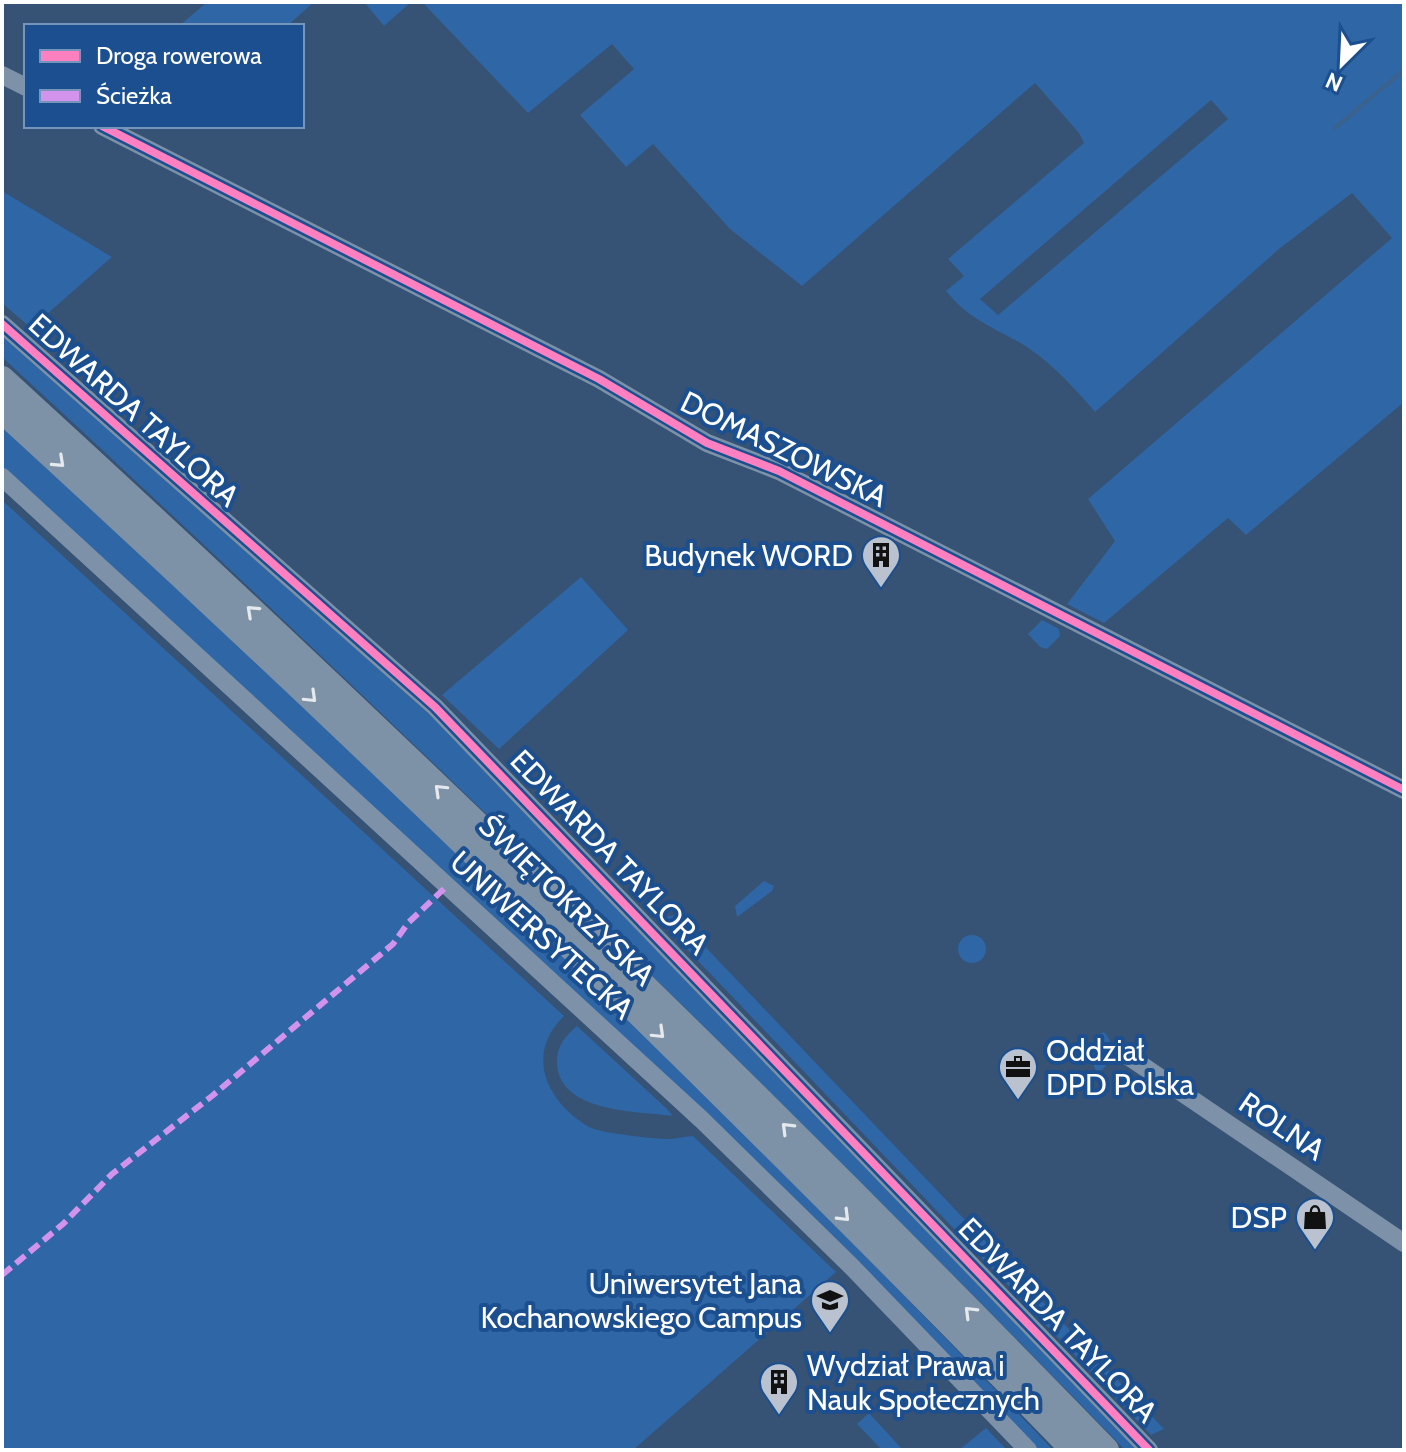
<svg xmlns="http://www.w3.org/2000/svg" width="1406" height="1452" font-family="Cabin,sans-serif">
	<rect width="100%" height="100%" fill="#365274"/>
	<g fill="#2f66a5" fill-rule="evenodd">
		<path d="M207,2H314L287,26H179Z"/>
		<path d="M364,2H411L384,26Z"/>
		<path d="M422,2H1404V402L1246,535L1228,518L1104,623L1067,604L1115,541L1088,499L1392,238L1352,193L1279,249L1095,412C1074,388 1054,365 1027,347C996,328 970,321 946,291L964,276L948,259L1084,143L1079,133L1035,83L802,286L730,229L653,144L626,167L580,115L634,69L612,44L528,113ZM1211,100L1228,119L998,315L980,299Z"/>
		<path d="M2,191L112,257L31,328L2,303Z"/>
		<path d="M2,334L455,737L1140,1450H1125C760,1076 386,711 2,357Z"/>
		<path d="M2,427C363,757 716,1096 1053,1450H1039L2,471Z"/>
		<path d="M2,500L564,1016C524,1055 547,1102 589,1127C600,1133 654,1139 669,1139C677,1139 685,1136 693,1136L836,1272L633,1450H2Z"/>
		<path d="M581,577L628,630L499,749L442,695Z"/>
		<path d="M1042,620L1059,629L1060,636L1047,649L1040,647L1028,634Z"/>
		<path d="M764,881L774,886L772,891L737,917L735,906Z"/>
		<path d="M675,915L1164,1429L1151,1435L661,922L665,917Z"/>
		<circle cx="972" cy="949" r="14"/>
		<path d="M577,1026L666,1108L673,1116C637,1111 559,1113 557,1063C556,1047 565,1036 577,1026Z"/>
		<path d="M1104,1032C1115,1045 1114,1058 1102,1070L1096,1071C1090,1061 1094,1046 1097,1035Z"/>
		<path d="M869,1413L903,1450H882L857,1424Z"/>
		<path d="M986,1428L1007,1450H959Z"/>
	</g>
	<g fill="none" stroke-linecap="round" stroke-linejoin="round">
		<path stroke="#3b618d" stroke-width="4" d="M1335,128L1404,70"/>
		<g stroke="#7d92a8" stroke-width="18">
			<path d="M2,75L26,87"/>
			<path d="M102,126L599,379L707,443L779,471L1404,790"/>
			<path d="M2,324L435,707L1149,1450"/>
			<path d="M2,477L702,1120L852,1267L1028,1450"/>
			<path d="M1128,1056L1404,1243"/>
		</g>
		<g stroke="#7e92a7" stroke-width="26">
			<path d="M2,379C380,725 749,1082 1106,1450"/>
			<path d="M2,410C369,746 727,1093 1074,1450"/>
		</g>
		<path stroke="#d193ec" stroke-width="6" stroke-dasharray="12 6" stroke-linecap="butt" d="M2,1275L63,1224L112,1174L212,1096L393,944L408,923L447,886"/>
		<defs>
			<g id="cycleway">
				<path d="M102,126L599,379L707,443L779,471L1404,790"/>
				<path d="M2,324L435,707L1149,1450"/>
			</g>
		</defs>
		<use href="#cycleway" stroke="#1b4f8f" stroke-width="13"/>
		<use href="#cycleway" stroke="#ff80c0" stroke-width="8"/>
	</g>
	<defs><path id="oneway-chevron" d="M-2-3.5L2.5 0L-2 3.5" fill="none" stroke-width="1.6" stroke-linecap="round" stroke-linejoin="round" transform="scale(2)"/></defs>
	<g stroke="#e5e9ed">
		<use href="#oneway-chevron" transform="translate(59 462) rotate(43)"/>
		<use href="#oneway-chevron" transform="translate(252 611) rotate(-137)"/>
		<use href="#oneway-chevron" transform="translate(311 697) rotate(44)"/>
		<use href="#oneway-chevron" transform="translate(440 790) rotate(-136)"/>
		<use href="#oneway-chevron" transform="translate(659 1033) rotate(44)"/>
		<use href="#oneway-chevron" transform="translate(787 1128) rotate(-135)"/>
		<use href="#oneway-chevron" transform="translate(844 1216) rotate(45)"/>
		<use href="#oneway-chevron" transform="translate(970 1312) rotate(-135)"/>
	</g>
	<defs>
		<symbol id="building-pin" viewBox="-11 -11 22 30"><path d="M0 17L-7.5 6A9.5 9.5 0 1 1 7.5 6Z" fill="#b9c2ce" stroke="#1b4f8f"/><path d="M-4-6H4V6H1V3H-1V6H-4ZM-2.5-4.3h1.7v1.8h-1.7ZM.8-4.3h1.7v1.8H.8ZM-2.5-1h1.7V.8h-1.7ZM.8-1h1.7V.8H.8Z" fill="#111"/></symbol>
		<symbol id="office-pin" viewBox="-11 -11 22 30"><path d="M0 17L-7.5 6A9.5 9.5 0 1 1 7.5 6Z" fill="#b9c2ce" stroke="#1b4f8f"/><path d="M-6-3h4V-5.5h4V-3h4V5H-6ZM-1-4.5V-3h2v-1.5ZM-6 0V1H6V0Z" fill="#111"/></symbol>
		<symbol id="shop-pin" viewBox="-11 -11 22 30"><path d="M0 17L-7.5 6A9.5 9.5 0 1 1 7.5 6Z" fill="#b9c2ce" stroke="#1b4f8f"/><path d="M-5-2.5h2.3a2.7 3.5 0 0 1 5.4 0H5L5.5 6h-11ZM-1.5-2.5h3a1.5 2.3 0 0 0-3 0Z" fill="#111"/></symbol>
		<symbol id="university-pin" viewBox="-11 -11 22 30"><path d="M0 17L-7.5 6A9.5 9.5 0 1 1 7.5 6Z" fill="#b9c2ce" stroke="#1b4f8f"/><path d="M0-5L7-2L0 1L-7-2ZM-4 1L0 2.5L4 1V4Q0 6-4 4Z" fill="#111"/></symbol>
	</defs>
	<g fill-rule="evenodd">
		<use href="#building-pin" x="859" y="533" width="44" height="60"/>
		<use href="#office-pin" x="996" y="1045" width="44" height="60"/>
		<use href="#shop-pin" x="1293" y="1195" width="44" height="60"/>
		<use href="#university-pin" x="808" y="1278" width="44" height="60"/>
		<use href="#building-pin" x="757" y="1360" width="44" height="60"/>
	</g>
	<g text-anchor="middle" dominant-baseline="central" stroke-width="8" stroke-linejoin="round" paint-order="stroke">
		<g font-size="30" fill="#fff" stroke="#1b4f8f">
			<text transform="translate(134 410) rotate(42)">EDWARDA TAYLORA</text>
			<text transform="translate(784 449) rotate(26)">DOMASZOWSKA</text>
			<text transform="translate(610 852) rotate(46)">EDWARDA TAYLORA</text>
			<text transform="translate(567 900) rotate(44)">ŚWIĘTOKRZYSKA</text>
			<text transform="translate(542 935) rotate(42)">UNIWERSYTECKA</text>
			<text transform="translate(1282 1126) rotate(34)">ROLNA</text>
			<text transform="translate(1058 1320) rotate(46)">EDWARDA TAYLORA</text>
		</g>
		<g font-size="30" fill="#fff" stroke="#1b4f8f" text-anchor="end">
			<text x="853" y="555">Budynek WORD</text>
			<text x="1046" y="1050" text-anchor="start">Oddział<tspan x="1046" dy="34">DPD Polska</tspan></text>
			<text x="1287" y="1217">DSP</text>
			<text x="802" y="1283">Uniwersytet Jana<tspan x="802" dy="34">Kochanowskiego Campus</tspan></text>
			<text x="807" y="1365" text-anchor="start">Wydział Prawa i<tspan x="807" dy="34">Nauk Społecznych</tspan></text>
		</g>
	</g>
	<rect width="1406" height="1452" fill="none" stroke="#ffffff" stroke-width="8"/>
	<rect x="24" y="24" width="280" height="104" fill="#1b4f8f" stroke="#7695bc" stroke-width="2"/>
	<rect x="40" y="50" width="40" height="12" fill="#ff80c0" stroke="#7695bc" stroke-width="2"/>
	<text x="96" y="64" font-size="24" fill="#ffffff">Droga rowerowa</text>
	<rect x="40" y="90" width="40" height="12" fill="#d193ec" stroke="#7695bc" stroke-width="2"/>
	<text x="96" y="104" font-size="24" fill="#ffffff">Ścieżka</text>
	<g transform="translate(1342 64) rotate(204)" stroke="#1b4f8f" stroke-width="6" paint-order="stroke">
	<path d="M0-6L14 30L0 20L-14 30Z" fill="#ffffff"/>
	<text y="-12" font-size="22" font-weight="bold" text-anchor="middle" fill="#ffffff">N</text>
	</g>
</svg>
